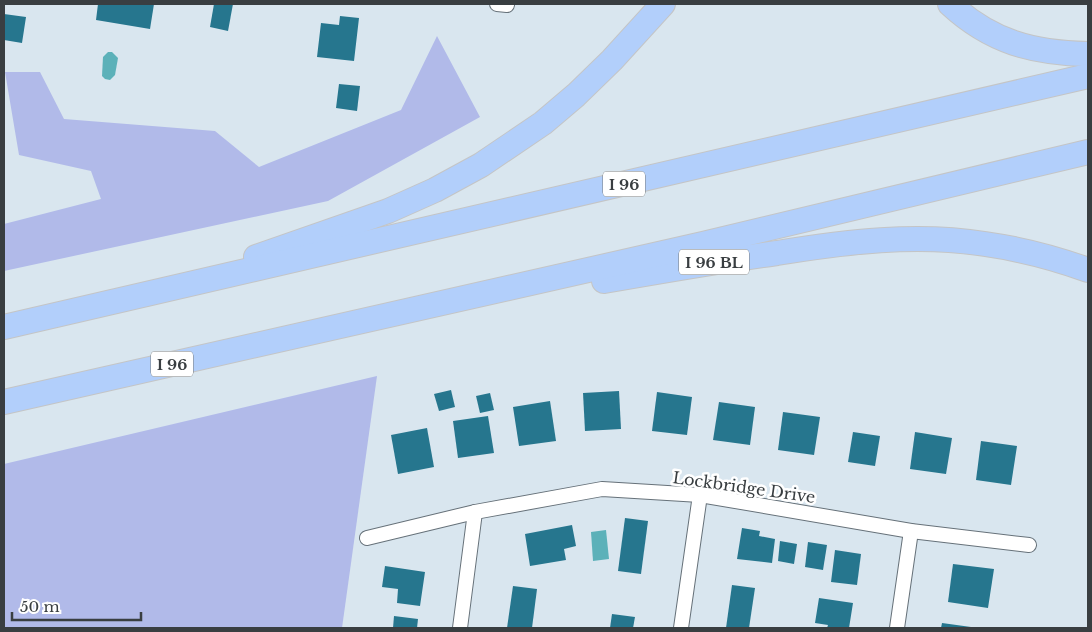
<svg xmlns="http://www.w3.org/2000/svg" width="1092" height="632" font-family="'Libre Baskerville',serif">
	<rect width="100%" height="100%" fill="#d9e6ef"/>
	<g fill="#b1bae9">
		<path d="M437,36L480,117L328,201L4,271V224L101,199L91,171L19,155L5,72H40L64,119L215,131L259,167L401,110Z"/>
		<path d="M377,376L342,628H4V464Z"/>
	</g>
	<g fill="#5cb1b9">
		<path d="M108,52H112L118,58L115,75L110,80L105,79L102,76L103,57Z"/>
		<path d="M606,530L609,559L593,561L591,532Z"/>
	</g>
	<g fill="#26768e">
		<path d="M98,4H154L150,29L96,20Z"/>
		<path d="M214,4H233L228,31L210,27Z"/>
		<path d="M4,14L26,17L22,43L4,40Z"/>
		<path d="M340,16L359,18L354,61L317,57L321,23L339,25Z"/>
		<path d="M339,84L360,86L357,111L336,108Z"/>
		<path d="M451,390L455,407L439,411L434,394Z"/>
		<path d="M619,391L621,429L585,431L583,393Z"/>
		<path d="M657,392L692,397L687,435L652,431Z"/>
		<path d="M490,393L494,410L480,413L476,396Z"/>
		<path d="M550,401L556,441L519,446L513,407Z"/>
		<path d="M719,402L755,407L750,445L713,440Z"/>
		<path d="M783,412L820,417L814,455L778,450Z"/>
		<path d="M488,416L494,453L458,458L453,421Z"/>
		<path d="M427,428L434,467L398,474L391,435Z"/>
		<path d="M853,432L880,436L875,466L848,462Z"/>
		<path d="M915,432L952,438L946,474L910,469Z"/>
		<path d="M981,441L1017,446L1011,485L976,480Z"/>
		<path d="M625,518L648,521L641,574L618,571Z"/>
		<path d="M572,525L576,546L564,549L566,560L530,566L525,534Z"/>
		<path d="M742,528L760,531L759,536L775,539L772,563L737,559Z"/>
		<path d="M780,541L797,544L794,564L778,561Z"/>
		<path d="M808,542L827,545L823,570L805,567Z"/>
		<path d="M835,550L861,554L857,585L831,582Z"/>
		<path d="M953,564L994,569L988,608L948,602Z"/>
		<path d="M385,566L425,572L420,606L397,603L398,589L382,587Z"/>
		<path d="M732,585L755,588L749,628H726Z"/>
		<path d="M513,586L537,589L532,628H507Z"/>
		<path d="M819,598L853,603L849,628H827L828,625L815,623Z"/>
		<path d="M612,614L635,617L633,628H610Z"/>
		<path d="M394,616L418,619L417,628H393Z"/>
		<path d="M942,623L971,627L970,628H941Z"/>
	</g>
	<g fill="none" stroke-linecap="round" stroke-linejoin="round">
		<defs>
			<g id="street">
				<path d="M497,4L507,5"/>
				<path d="M367,538L475,512L602,489L700,495L911,531L1029,545"/>
				<path d="M460,628L475,512"/>
				<path d="M681,628L700,495"/>
				<path d="M897,628L911,531"/>
			</g>
			<g id="highway">
				<path d="M950,4C991,42 1033,53 1088,54"/>
				<path d="M256,257L388,211L435,190L481,165L543,123L576,95L612,60L663,4"/>
				<path d="M604,281C661,271 719,261 777,253C845,242 916,233 985,244C1020,249 1055,258 1088,270"/>
				<path d="M4,327L1088,76"/>
				<path d="M4,402L703,244L1088,152"/>
			</g>
		</defs>
		<use href="#street" stroke="#667179" stroke-width="16"/>
		<use href="#highway" stroke="#c4c5c6" stroke-width="26"/>
		<use href="#street" stroke="#fff" stroke-width="14"/>
		<use href="#highway" stroke="#b2cffb" stroke-width="24"/>
	</g>
	<g text-anchor="middle" dominant-baseline="central" stroke-width="5" stroke-linejoin="round" paint-order="stroke">
		<g fill="#fff" stroke="#74787a" stroke-width="1">
			<rect x="603" y="171.5" width="42" height="25" rx="4"/>
			<rect x="679" y="249.5" width="70" height="25" rx="4"/>
			<rect x="151" y="351.5" width="42" height="25" rx="4"/>
		</g>
		<g font-size="15" font-weight="bold" fill="#393e41">
			<text x="624" y="184">I 96</text>
			<text x="714" y="262">I 96 BL</text>
			<text x="172" y="364">I 96</text>
		</g>
		<g font-size="16" fill="#393e41" stroke="#fff">
			<text transform="translate(744 487) rotate(8)">Lockbridge Drive</text>
		</g>
	</g>
	<rect width="1092" height="632" fill="none" stroke="#393e41" stroke-width="10"/>
	<path d="M12 612v8h129v-8" fill="none" stroke="#393e41" stroke-width="2.5"/>
	<text x="20" y="612" font-size="15" fill="#393e41" stroke="#ffffff" stroke-width="4" paint-order="stroke">50 m</text>
</svg>
